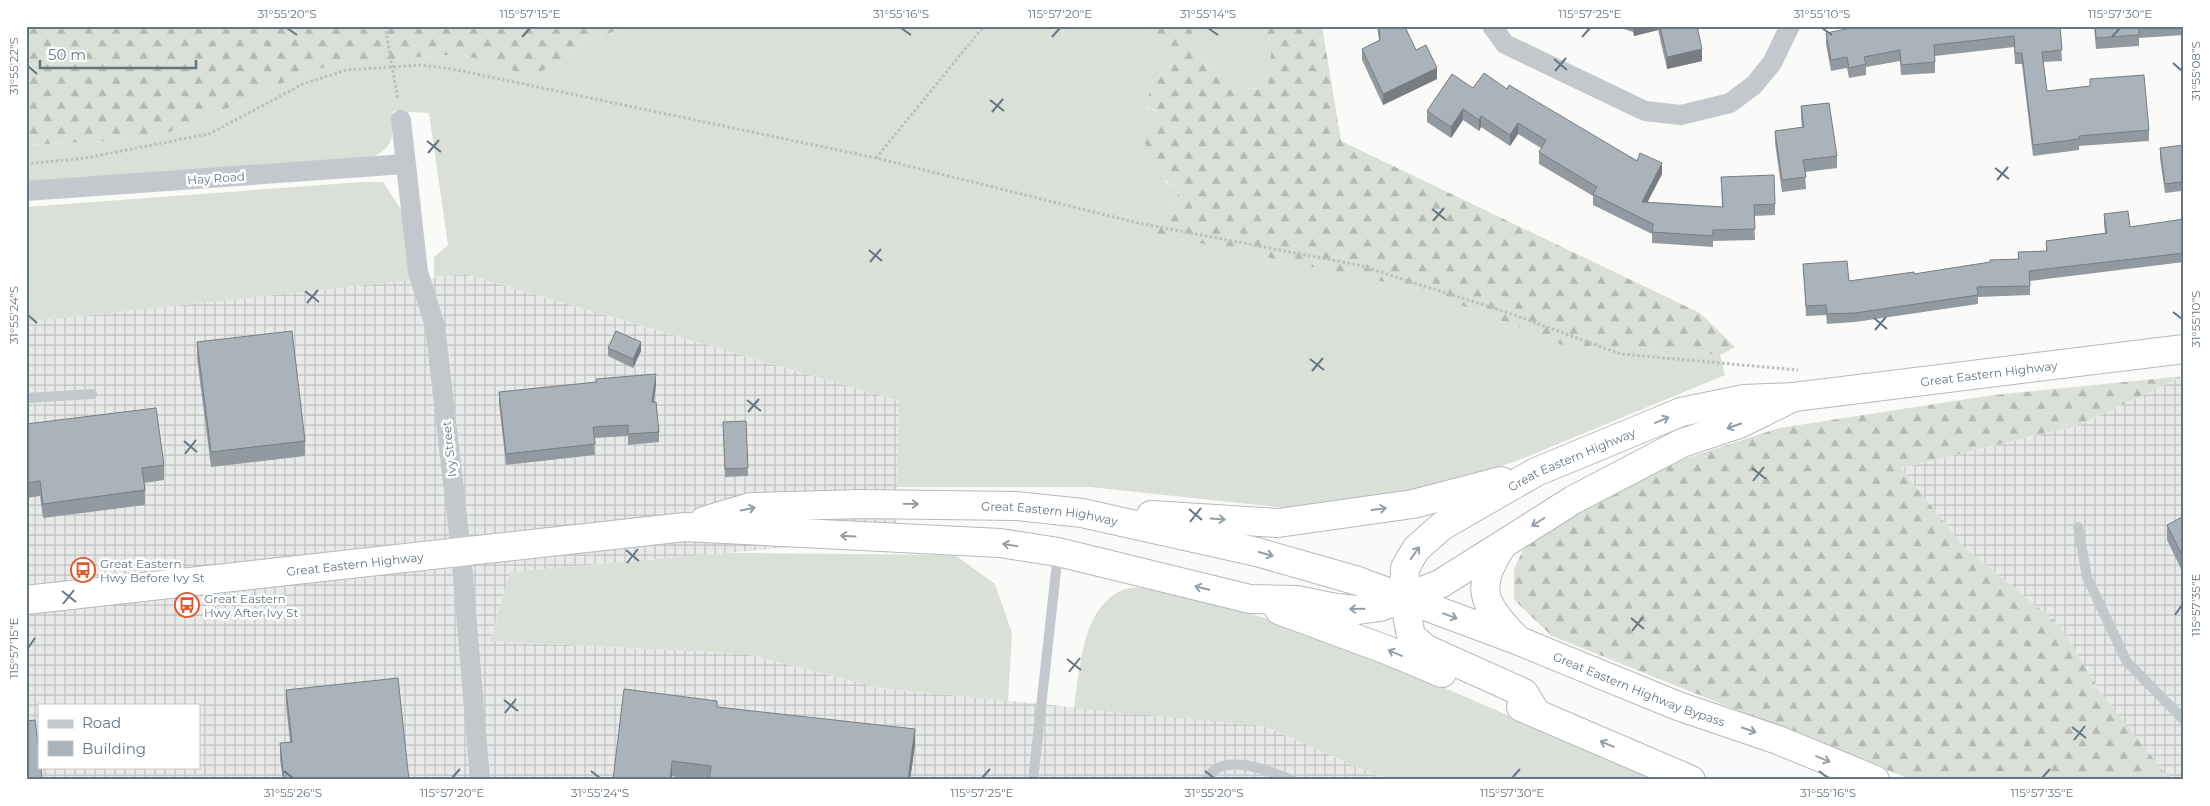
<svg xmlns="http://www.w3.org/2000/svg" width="2210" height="806" font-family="Montserrat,sans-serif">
	<defs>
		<pattern id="industrial-grid" width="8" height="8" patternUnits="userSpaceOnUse" patternTransform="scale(1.25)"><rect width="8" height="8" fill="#e8e9e9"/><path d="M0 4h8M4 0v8" fill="none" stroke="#c0c1c2"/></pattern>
		<pattern id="forest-firs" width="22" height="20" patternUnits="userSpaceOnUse" patternTransform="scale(1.25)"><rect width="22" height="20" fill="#dadfd7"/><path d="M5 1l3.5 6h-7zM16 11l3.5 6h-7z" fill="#b4b9b4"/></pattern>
	</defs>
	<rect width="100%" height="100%" fill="#fafaf8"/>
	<g fill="url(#industrial-grid)" fill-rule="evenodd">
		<path d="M465,274L899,401L896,538L510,572L490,641L747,654L880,688L1264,726L1387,780H26V322ZM39,705H199V767H39Z"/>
		<path d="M2184,376V780H2176L2165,774L2101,693L2060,625L1964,547L1901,468L2079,425Z"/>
	</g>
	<g fill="#dadfd7">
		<path d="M628,26H1147L1172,65L1153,81L1146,107L1166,116L1165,182L1179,191L1158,234L1422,290L1565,346H1626L1720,355L1725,375L1514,462L1402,495L1286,508L1090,487H897L899,401L465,274L434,277V257L448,245L429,113L393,111C393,146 392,149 360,163L26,182V145L152,139L230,107L313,69L379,60L461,54L530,76L561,63L578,45Z"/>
		<path d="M1191,26H1263L1272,45L1271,89L1236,88L1196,54Z"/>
		<path d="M362,182H383L404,214L411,280L26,322V207Z"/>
		<path d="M726,553L955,555L995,584L1012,633L1008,701L880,688L747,654L490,641L510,572Z"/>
		<path d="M1153,587L1315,632L1658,780H1387L1264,726L1074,708C1080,669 1082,600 1129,588C1137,587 1145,588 1153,587Z"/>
	</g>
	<g fill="url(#forest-firs)">
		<path d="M26,26H628L578,45L561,63L530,76L461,54L393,59L313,69L230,107L152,139L26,145Z"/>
		<path d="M1147,26H1191L1196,54L1236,88L1268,89L1272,45L1263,26H1322L1341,141L1700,313L1735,347L1720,355L1626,346H1565L1422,290L1157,234L1179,192C1156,174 1149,160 1143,133L1165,116L1146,106L1153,81L1172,65Z"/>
		<path d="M2184,376L2079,425L1901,468L1964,547L2060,625L2101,693L2165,773L2176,780H1912L1552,636L1514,600V569L1527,541L1666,465L1779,428L1994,395Z"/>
	</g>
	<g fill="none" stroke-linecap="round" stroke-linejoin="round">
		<defs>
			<g id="highway">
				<path d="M1151,515L1278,523L1413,504L1501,481"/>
				<path id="s1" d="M704,521L751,507L861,504L1016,506L1082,513L1257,552L1358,581L1519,641L1678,706L1778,740L1875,780"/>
				<path d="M1502,546C1474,588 1483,605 1516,638"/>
				<path id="s2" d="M26,600L685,527L1000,543L1058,552L1250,599L1297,600L1336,608L1358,610L1380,607L1440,584L1573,500L1682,443L1739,424L1794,397"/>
				<path d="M1279,610L1387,650L1442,673"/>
				<path d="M1521,707L1691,780"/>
				<path id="s3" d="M1536,713L1524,693L1426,649L1411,636L1404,599L1405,568L1416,549L1442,526L1536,472L1681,412L1744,399L1794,397L2184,349"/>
			</g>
		</defs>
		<use href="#highway" stroke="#b4b9bd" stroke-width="30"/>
		<g stroke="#bbbfc2" stroke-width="3" stroke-dasharray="2.5 2.5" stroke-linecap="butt">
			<path d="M385,26L398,100"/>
			<path d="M876,158L984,26"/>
			<path d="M26,164L85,158L209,134L303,84L346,70L421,65L452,69L876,158L1138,223L1358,265L1503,311L1621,354L1798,370"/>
		</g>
		<g stroke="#c3c8cc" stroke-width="10">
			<path d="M26,398L92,394"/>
			<path d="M2078,527L2087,577L2127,662L2184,720"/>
			<path d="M1033,780L1058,553"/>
			<path d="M1206,780C1221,750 1269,771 1292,780"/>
		</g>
		<g stroke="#c3c8cc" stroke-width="20">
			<path d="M1492,26L1505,44L1645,111L1681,115L1730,103L1754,85L1772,63L1790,26"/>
			<path d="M401,120L418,272L435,326L461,552L480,780"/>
			<path d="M26,191L405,164"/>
		</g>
		<use href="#highway" stroke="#fff" stroke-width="28"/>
	</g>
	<g fill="#929a9f">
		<path d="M1377,26H1405L1406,29L1416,50L1437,79L1383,105L1362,60V49L1379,40Z"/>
		<path d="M1615,26H1699L1697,27L1702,61L1667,69L1658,30L1634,36L1633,32Z"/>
		<path d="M2060,26L2062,61L2043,62L2047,91L2090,86V79L2149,130V141L2079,146V150L2033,156L2022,64H2015L2014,47L1935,56V73L1901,75L1900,61L1866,67V75L1849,78L1847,68L1831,71L1826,44V33Z"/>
		<path d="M2094,26H2184V35L2139,38V46L2096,49Z"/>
		<path d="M1473,88L1507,89L1662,174L1647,202L1722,207L1721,177L1775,204V215L1754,216L1755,240L1713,241V247L1652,243V234L1593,205V196L1539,164V152L1541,148L1518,134L1510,146L1481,127L1479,131L1463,120L1451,138L1427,122V111Z"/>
		<path d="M1801,106L1837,156V168L1805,172L1806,189L1782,192L1775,143V131L1802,127L1801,118Z"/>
		<path d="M2184,145V262L2030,281V295L1978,297V304L1855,322L1827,324L1826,315L1806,316L1803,264L1849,281L1914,274L2018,259V252L2046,251V241L2105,233L2104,224V214L2130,227L2183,219L2181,191L2165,193L2160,158V148Z"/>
		<path d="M197,342L305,441V456L211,467L197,358Z"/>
		<path d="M608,348L641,351L633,368L608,356Z"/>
		<path d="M656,385L654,402L659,432V442L628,445V436L594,438L595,455L506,465L499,403V392Z"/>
		<path d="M746,421L748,476L725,477L723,430Z"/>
		<path d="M26,424L164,465V480L144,483L145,490V505L43,518L40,496L26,498Z"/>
		<path d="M2184,516V575L2167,540V525Z"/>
		<path d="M286,690L409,780H283L280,759V743L290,742L286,705Z"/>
		<path d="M717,707L915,745L910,780H695L672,776V780H613Z"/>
	</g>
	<g fill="#777d82">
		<path d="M1634,26H1658V30L1634,36Z"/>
		<path d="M1702,49V61L1667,69V57Z"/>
		<path d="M1437,68V79L1383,105V94Z"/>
		<path d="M1463,109V120L1451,138V127Z"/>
		<path d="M1481,116V127L1479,131V120Z"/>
		<path d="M1518,123V134L1510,146V135Z"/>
		<path d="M1662,163V174L1642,213V202Z"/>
		<path d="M641,342V351L633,368V359Z"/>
		<path d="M656,374V385L652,413V402Z"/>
		<path d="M915,729V745L910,780H908Z"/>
		<path d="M672,761V780H670Z"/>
	</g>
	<g fill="#aab3b9" stroke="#777d82">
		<path d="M1379,26H1405L1406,29L1416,50L1426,45L1437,68L1383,94L1362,49L1380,40Z"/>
		<path d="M1660,26H1697L1702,49L1667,57Z"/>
		<path d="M1862,26H2060L2062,50L2042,52L2047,91L2090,86V79L2144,75L2149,130L2079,136V139L2033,145L2022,53H2015L2014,36L1934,45L1935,62L1901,65L1900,50L1864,57L1866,64L1849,68L1847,57L1831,60L1826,33Z"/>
		<path d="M2095,26H2157L2139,28V35L2096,38Z"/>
		<path d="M1484,73L1507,89L1509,85L1637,161L1640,153L1662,163L1642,202L1723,207L1721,177L1774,175L1775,204L1754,205L1755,229L1713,230V236L1652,232L1653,224L1593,194L1597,187L1539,152L1546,140L1518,123L1510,135L1481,116L1479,120L1463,109L1451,127L1427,111L1452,74L1473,88Z"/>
		<path d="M1829,103L1837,156L1803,160L1806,177L1782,180L1775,131L1804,127L1801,106Z"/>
		<path d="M2184,145V213L2181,182L2165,184L2160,148Z"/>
		<path d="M2128,211L2130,227L2184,219V253L2029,271L2030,286L1977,287L1978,295L1855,313L1827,314L1826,305L1806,306L1803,264L1847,261L1849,281L1914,272V274L1990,262V260L2019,259L2018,252L2047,251L2046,241L2107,233L2104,214Z"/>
		<path d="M292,331L305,441L211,452L197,342Z"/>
		<path d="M616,331L641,342L633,359L608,348Z"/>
		<path d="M656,374L652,402H656L659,432L628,434V425L593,427L595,444L506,454L499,392L597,382L596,379Z"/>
		<path d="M156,408L164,465L142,468L145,490L43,504L40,481L26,483V424Z"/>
		<path d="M746,421L748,468L725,469L723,422Z"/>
		<path d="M2184,516V559L2167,525Z"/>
		<path d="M398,678L409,780H284L280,743L292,742L286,690Z"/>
		<path d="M624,689L717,701V707L915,729L908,780H709L711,766L672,761L670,780H613Z"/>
		<path d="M35,720L39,751V767H41L42,780H26V721Z"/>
	</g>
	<defs><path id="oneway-shaft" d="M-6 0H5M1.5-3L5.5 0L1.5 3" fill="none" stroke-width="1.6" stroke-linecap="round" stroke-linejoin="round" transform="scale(1.25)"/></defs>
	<g stroke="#939fa8">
		<use href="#oneway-shaft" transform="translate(1662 420) rotate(-23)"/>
		<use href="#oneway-shaft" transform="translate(1734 426) rotate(161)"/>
		<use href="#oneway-shaft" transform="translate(911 504) rotate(1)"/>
		<use href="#oneway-shaft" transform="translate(748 509) rotate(-12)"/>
		<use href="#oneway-shaft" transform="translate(1379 509) rotate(-8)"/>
		<use href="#oneway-shaft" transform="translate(1218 519) rotate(4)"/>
		<use href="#oneway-shaft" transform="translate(1538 522) rotate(148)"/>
		<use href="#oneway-shaft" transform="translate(848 536) rotate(-177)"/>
		<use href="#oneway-shaft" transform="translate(1010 545) rotate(-171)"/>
		<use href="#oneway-shaft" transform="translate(1415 553) rotate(-55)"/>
		<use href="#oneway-shaft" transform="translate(1266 554) rotate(16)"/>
		<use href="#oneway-shaft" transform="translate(1202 588) rotate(-166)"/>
		<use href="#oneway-shaft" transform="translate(1357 609) rotate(179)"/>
		<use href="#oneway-shaft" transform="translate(1450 616) rotate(20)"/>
		<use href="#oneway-shaft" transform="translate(1395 653) rotate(-157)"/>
		<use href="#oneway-shaft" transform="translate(1749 730) rotate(19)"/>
		<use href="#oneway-shaft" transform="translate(1607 744) rotate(-157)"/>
		<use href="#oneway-shaft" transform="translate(1823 759) rotate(22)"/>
	</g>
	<path fill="none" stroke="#657683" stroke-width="2" d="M287,28L297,35M901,28L911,35M1208,28L1218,35M1822,28L1832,35M522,37L530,28M1052,37L1060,28M1582,37L1590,28M2112,37L2120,28M1554,59L1567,70M2173,63L2182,71M28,66L37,74M1555,71L1566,58M990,100L1004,111M992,112L1003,99M427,141L441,152M428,153L439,140M1995,168L2009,179M1997,180L2008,167M1432,209L1446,220M1433,221L1444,208M869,250L882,261M870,262L881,249M305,291L319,302M307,303L318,290M2173,312L2182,319M28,315L37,323M1874,318L1887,329M1875,330L1886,317M1310,359L1324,370M1312,371L1323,358M747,400L761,411M748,412L759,399M184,441L197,452M185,454L196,440M1752,468L1766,479M1753,481L1764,467M1189,509L1202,520M1190,522L1201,508M626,550L639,561M627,563L638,549M62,591L76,602M63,604L74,590M2175,615L2182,605M1631,618L1644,629M1632,631L1643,617M28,648L35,638M1067,659L1081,670M1069,672L1080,658M504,700L518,711M505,713L516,699M2072,727L2086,738M2074,740L2085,726M284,771L293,778M591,771L600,778M1205,771L1214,778M1819,771L1828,778M452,778L460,769M982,778L990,769M1512,778L1520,769M2042,778L2050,769"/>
	<defs>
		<symbol id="bus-ring" viewBox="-11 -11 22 22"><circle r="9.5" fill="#fff" stroke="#e4572e" stroke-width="1.5"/><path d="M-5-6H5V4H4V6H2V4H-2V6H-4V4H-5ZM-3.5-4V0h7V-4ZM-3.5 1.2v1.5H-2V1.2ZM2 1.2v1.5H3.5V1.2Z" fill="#e4572e"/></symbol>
	</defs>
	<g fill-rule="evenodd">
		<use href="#bus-ring" x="69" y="556" width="28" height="28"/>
		<use href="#bus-ring" x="173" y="591" width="28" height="28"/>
	</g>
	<g text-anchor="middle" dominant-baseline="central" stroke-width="5" stroke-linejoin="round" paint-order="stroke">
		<g font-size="12" fill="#657683" stroke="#fff">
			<text transform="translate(216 178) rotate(-4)">Hay Road</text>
			<text stroke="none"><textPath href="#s3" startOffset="852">Great Eastern Highway</textPath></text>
			<text transform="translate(449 449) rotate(-96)">Ivy Street</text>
			<text stroke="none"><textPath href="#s3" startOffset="422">Great Eastern Highway</textPath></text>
			<text stroke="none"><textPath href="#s1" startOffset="348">Great Eastern Highway</textPath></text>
			<text stroke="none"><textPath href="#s2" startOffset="331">Great Eastern Highway</textPath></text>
			<text stroke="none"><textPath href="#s1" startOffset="966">Great Eastern Highway Bypass</textPath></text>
		</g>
		<g font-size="12" fill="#657683" stroke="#fff" text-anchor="start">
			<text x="100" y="563">Great Eastern<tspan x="100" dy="14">Hwy Before Ivy St</tspan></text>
			<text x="204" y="598">Great Eastern<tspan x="204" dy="14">Hwy After Ivy St</tspan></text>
		</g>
	</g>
	<rect width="2210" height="806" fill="none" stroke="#ffffff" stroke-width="55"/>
	<rect x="38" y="704" width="162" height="65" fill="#ffffff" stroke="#c1c8cd"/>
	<rect x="48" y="720" width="25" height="8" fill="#c3c8cc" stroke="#c1c8cd"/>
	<text x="82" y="728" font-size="15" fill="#657683">Road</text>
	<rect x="48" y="741" width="25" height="15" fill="#aab3b9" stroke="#c1c8cd"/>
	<text x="82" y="754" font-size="15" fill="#657683">Building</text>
	<path d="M40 60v8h156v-8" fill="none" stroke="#657683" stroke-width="2.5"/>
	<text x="48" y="60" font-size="15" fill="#657683" stroke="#ffffff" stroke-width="4" paint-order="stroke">50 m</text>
	<rect x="28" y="28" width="2154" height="750" fill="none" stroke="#657683" stroke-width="2"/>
	<g font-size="12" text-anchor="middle" fill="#657683">
		<text x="287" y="18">31°55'20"S</text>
		<text x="530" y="18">115°57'15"E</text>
		<text x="901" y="18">31°55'16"S</text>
		<text x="1060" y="18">115°57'20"E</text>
		<text x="1208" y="18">31°55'14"S</text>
		<text x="1590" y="18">115°57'25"E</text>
		<text x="1822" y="18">31°55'10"S</text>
		<text x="2120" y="18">115°57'30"E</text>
		<text transform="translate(14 66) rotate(-90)" y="4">31°55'22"S</text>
		<text transform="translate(2196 71) rotate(-90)" y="4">31°55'08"S</text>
		<text transform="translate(14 315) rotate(-90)" y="4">31°55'24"S</text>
		<text transform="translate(2196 319) rotate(-90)" y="4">31°55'10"S</text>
		<text transform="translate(2196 605) rotate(-90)" y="4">115°57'35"E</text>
		<text transform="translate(14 648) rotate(-90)" y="4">115°57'15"E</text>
		<text x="293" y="797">31°55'26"S</text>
		<text x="452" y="797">115°57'20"E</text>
		<text x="600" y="797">31°55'24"S</text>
		<text x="982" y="797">115°57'25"E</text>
		<text x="1214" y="797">31°55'20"S</text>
		<text x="1512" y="797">115°57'30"E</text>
		<text x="1828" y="797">31°55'16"S</text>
		<text x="2042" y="797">115°57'35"E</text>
	</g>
</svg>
